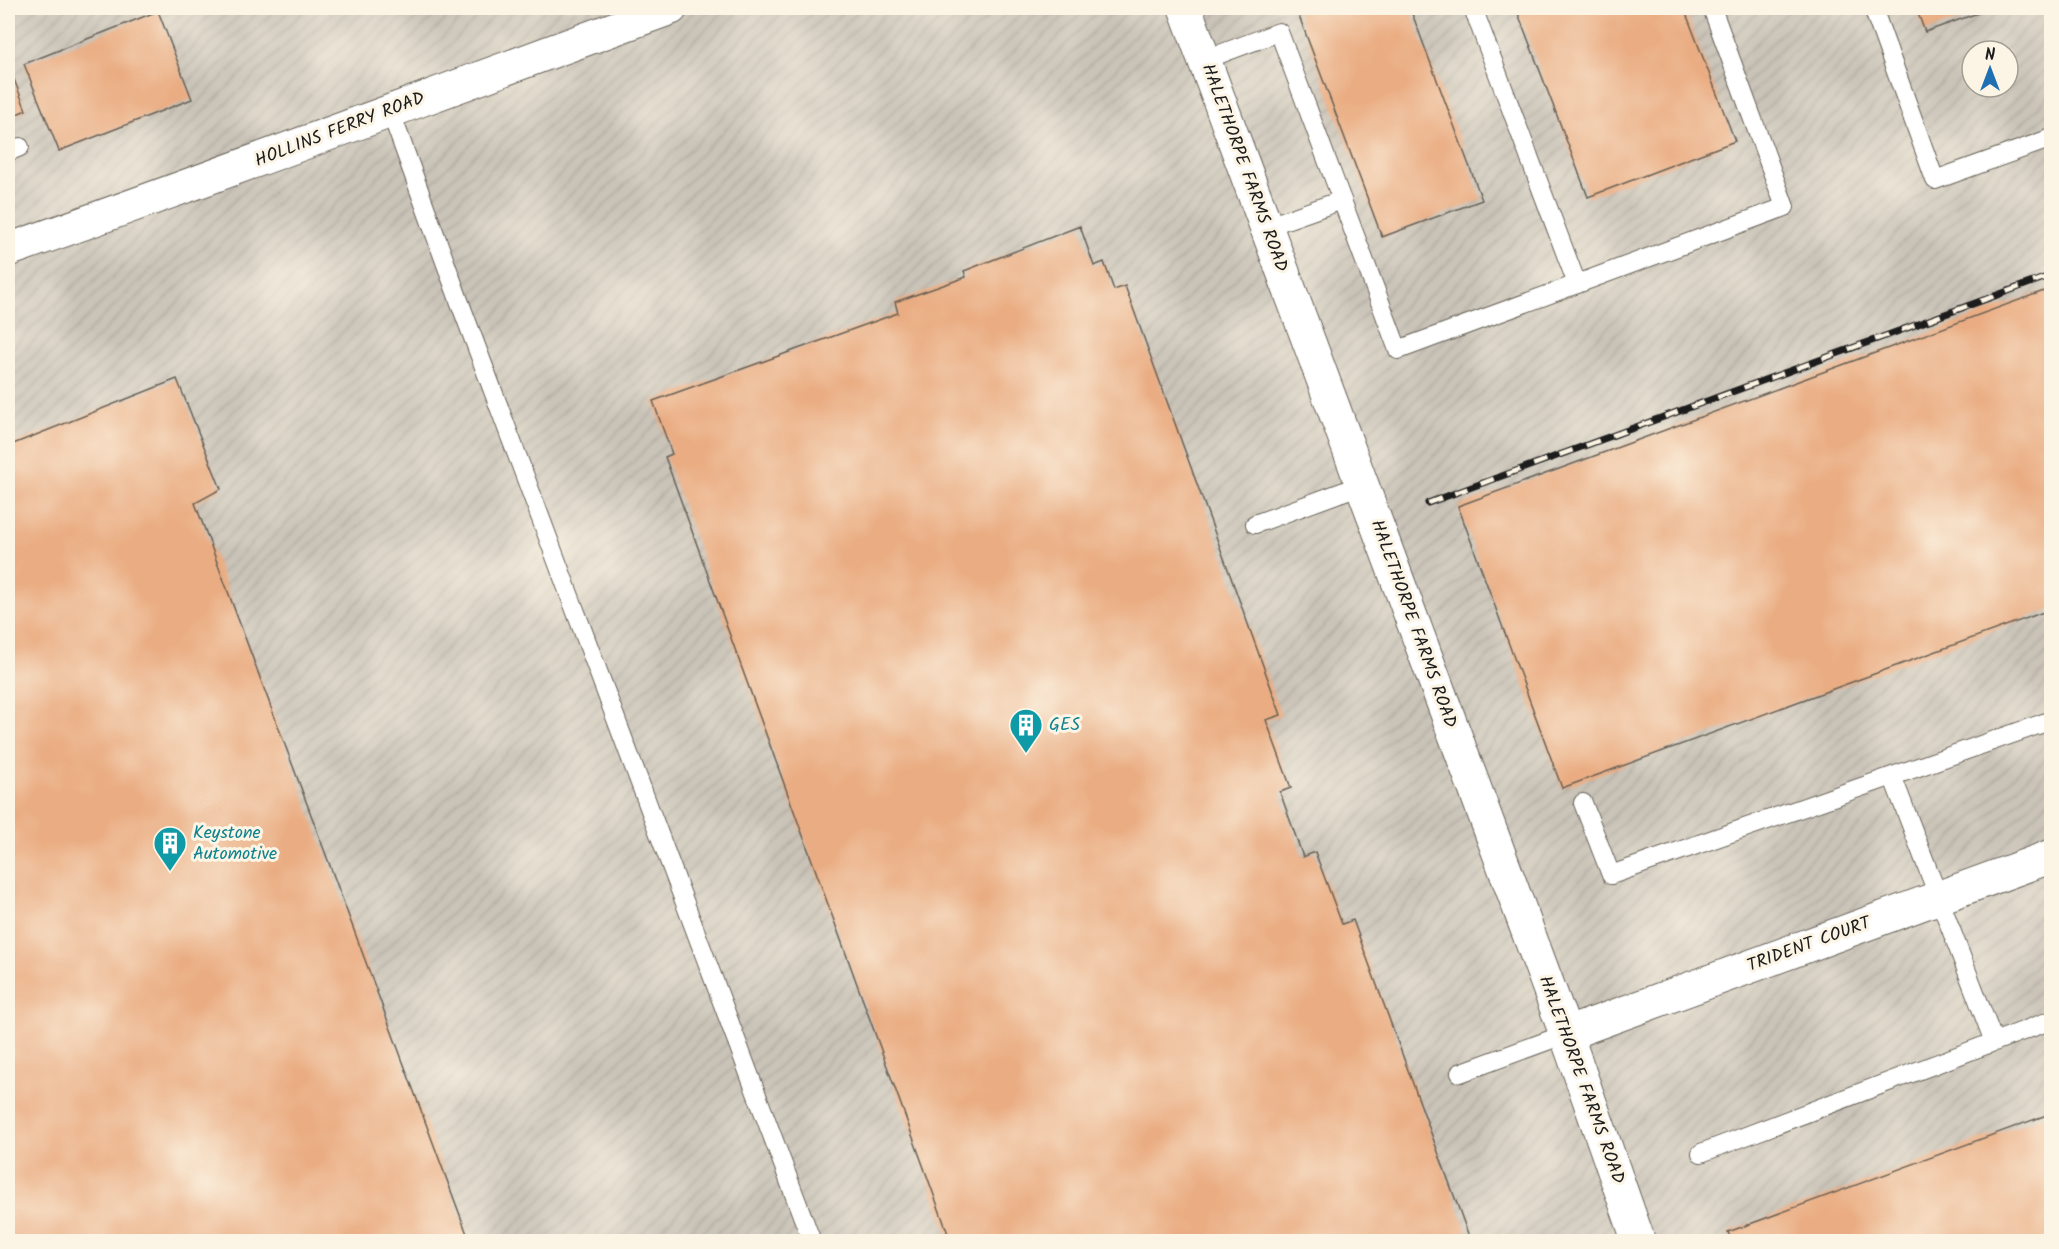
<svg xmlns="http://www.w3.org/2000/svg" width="2059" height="1249" font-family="Kalam,sans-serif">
	<defs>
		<pattern id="industrial-furrows" width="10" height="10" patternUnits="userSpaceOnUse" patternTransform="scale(1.5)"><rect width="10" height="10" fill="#c9c3b8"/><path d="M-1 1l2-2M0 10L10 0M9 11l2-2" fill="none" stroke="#aca79e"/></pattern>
	</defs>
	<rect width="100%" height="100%" fill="#fcf5e5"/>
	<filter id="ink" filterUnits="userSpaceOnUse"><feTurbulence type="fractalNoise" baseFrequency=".0167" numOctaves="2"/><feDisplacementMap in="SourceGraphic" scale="12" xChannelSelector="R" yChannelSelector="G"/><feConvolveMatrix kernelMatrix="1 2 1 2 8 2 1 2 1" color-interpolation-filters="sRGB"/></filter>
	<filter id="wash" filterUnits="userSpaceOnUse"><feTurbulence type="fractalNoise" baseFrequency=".008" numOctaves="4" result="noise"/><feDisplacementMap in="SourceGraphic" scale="24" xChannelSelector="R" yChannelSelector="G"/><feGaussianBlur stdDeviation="1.35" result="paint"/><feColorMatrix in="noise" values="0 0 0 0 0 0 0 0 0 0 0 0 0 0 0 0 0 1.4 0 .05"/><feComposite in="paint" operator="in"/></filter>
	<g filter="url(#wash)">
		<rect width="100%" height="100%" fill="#f1e1c2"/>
		<path fill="url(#industrial-furrows)" fill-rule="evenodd" d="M8,8H2051V1241H8ZM1972,51H2008V87H1972Z"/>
		<g id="blocks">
			<g fill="#eaad83">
				<path d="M1296,8H1410L1482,200L1382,237Z"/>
				<path d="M1516,8H1684L1735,141L1588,197Z"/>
				<path d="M1916,8H1992L1925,32Z"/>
				<path d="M158,11L192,99L59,151L24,64Z"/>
				<path d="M8,64L26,110L8,118Z"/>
				<path d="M1080,226L1094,266L1104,262L1114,290L1125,286L1281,715L1266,720L1291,788L1280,792L1303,857L1315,852L1342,924L1353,920L1471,1242H951L665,457L672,454L653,401L898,313L895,302L966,277L964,271Z"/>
				<path d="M2052,288V609L1562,788L1458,506Z"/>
				<path d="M177,379L221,489L195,503L470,1242H8V446Z"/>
				<path d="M2052,1113V1242H1732L1728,1232Z"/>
			</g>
		</g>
	</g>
	<g filter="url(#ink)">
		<use href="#blocks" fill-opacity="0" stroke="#676156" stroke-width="1.5"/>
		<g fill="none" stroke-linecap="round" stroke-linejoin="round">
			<defs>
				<g id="service">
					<path d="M1873,8L1935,180L2052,138"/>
					<path d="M1204,60L1279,32L1398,350L1577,284L1473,8"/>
					<path d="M390,110L460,303L812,1242"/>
					<path d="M8,152L20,147"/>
					<path d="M1266,227L1342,200"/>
					<path d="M1577,284L1785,207L1712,8"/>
					<path d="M1255,524L1361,485"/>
					<path d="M1893,778L1994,1042"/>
					<path d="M1583,803L1611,875L2052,720"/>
					<path d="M1460,1073L1566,1034"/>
					<path d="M1701,1153L2052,1020"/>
				</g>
				<g id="minor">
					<path d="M1185,8L1566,1034L1639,1242"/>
					<path d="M8,250C230,172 450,88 671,8"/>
					<path d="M1566,1034L2052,856"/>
				</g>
			</defs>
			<use href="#service" stroke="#676156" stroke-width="20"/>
			<use href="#minor" stroke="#676156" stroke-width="35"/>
			<use href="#service" stroke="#fff" stroke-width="18"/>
			<use href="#minor" stroke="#fff" stroke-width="33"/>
			<defs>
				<path id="rail" d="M1428,503L2052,275"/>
			</defs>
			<use href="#rail" stroke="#1c1c1c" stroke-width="7"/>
			<use href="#rail" stroke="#fcf5e5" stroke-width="4.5" stroke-dasharray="14" stroke-linecap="butt"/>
		</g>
	</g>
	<defs>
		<symbol id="building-pin" viewBox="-11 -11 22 30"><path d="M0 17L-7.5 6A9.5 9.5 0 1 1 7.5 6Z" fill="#0f9aa8" stroke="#fcf5e5"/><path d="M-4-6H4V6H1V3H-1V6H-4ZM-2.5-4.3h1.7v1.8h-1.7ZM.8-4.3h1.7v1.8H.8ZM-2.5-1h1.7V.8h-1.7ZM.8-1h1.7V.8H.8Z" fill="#fff"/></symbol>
	</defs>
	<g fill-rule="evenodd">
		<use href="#building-pin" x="1007" y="706" width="38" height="52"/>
		<use href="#building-pin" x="151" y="824" width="38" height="52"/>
	</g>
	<g text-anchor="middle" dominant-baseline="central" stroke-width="6" stroke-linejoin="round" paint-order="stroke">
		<g font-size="18" fill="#1c1c1c" stroke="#fcf5e5">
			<text transform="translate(340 130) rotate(-21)">HOLLINS FERRY ROAD</text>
			<text transform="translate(1244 168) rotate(70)">HALETHORPE FARMS ROAD</text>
			<text transform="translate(1413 624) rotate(70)">HALETHORPE FARMS ROAD</text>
			<text transform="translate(1809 945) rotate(-20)">TRIDENT COURT</text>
			<text transform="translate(1581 1080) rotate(70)">HALETHORPE FARMS ROAD</text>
		</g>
		<g font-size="18" fill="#0d838f" stroke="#fcf5e5" text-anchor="start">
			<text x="1049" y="725">GES</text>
			<text x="193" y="833">Keystone<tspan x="193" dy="21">Automotive</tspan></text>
		</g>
	</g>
	<rect width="2059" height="1249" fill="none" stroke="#fcf5e5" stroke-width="30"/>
	<g transform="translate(1990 69)"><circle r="28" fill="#fcf5e5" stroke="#a29e95" stroke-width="1.5"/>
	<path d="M0-4.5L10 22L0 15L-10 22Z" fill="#1f6fb2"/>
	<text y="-9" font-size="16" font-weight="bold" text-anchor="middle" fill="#1c1c1c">N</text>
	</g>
</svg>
